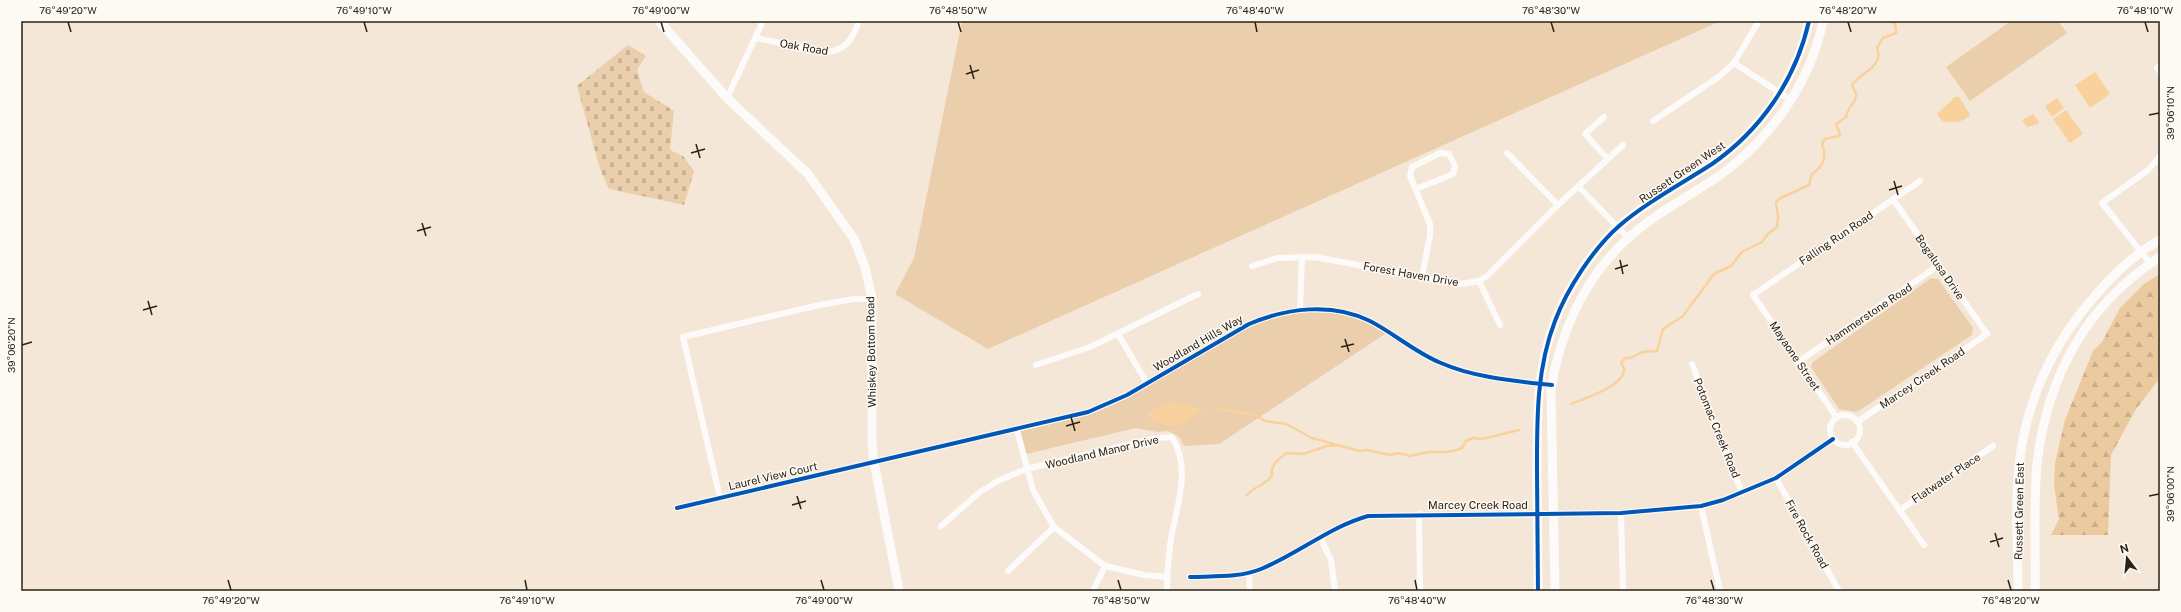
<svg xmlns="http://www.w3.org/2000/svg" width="2181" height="612" font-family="'Public Sans',sans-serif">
	<defs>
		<pattern id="forest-firs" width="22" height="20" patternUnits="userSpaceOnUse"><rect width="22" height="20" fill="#ecca9f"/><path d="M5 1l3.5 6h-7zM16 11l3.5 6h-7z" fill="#cbad88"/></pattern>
		<pattern id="cemetery-stones" width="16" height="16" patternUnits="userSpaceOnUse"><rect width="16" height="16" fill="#ebcfad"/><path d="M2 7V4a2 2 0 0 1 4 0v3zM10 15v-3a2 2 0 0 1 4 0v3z" fill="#cab194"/></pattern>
	</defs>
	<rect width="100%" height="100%" fill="#f4e7d8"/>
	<g fill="#ebcfad">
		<path d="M962,21H1715L1716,23L988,349L895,294L914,258Z"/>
		<path d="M2011,21H2058L2067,33L1970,101L1946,67Z"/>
		<path d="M1931,278L1938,279L1973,328L1972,335L1857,412L1839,409L1811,367L1813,362Z"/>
		<path d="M1300,310L1348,314L1388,332L1219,444L1184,446L1179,437L1168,431L1157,432L1136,428L1022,455L1017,430L1106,406L1249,324Z"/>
	</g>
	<path fill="url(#forest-firs)" d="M2160,274V378L2136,409L2111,455L2108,535H2051L2059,519L2054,485L2055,463L2065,420L2093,351L2102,342L2120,308L2144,284Z"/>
	<path fill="url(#cemetery-stones)" d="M628,45L646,56L637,70L644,92L674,111L670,150L683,156L694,171L684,205L609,189L600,169L577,86Z"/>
	<g fill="#f9d19c">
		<path d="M2095,72L2110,94L2090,108L2075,85Z"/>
		<path d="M1955,97H1959L1970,115C1964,123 1951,123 1942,121L1937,114Z"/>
		<path d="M2057,98L2064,108L2052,117L2045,106Z"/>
		<path d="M2066,110L2083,134L2070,143L2053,119Z"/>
		<path d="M2033,114L2039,122L2038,124L2027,127L2022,120Z"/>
		<path d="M1173,402L1199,409L1198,412C1193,415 1188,421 1183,424C1174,429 1153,423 1147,415L1155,408Z"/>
	</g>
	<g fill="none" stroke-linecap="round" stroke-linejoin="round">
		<g stroke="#f9d19c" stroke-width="2.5">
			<path d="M1571,404C1585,398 1626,386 1624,368L1621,363L1625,358H1631L1642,352L1657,351L1663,329L1683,316L1714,274L1731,266L1742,252L1762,242L1767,235L1777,227L1778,217L1776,203L1779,199L1809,185L1812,174C1824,166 1827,157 1822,144L1825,139L1839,136L1840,133L1836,124L1846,117C1847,108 1858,100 1856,94C1855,91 1853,88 1852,85C1860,73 1885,66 1877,48L1883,38L1896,33L1895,24L1889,21"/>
			<path d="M1214,408L1255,415L1265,421L1286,424L1312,438L1334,444"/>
			<path d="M1199,409L1204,408"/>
			<path d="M1247,495C1255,486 1265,485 1272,476C1270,464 1278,460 1287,453L1303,454L1327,446L1337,445L1360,451L1367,450L1390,455L1398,453L1410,456L1428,452H1447L1456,450L1462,448L1466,441L1473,438L1482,439L1519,430"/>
		</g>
		<g stroke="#fdfbf9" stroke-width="6">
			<path d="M756,38L823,52C844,52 852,41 859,21"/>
			<path d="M1734,63L1791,100"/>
			<path d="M2160,66L2157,68L2160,72"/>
			<path d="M727,98L763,21"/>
			<path d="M1604,117L1585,134L1607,158"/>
			<path d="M1653,121L1720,76L1734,63L1757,24"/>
			<path d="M1507,153L1558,205"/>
			<path d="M1578,186L1628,238"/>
			<path d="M1416,189L1453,174L1455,166L1449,154L1440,153L1412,167L1410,176L1430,224V235L1422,277"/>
			<path d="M2151,264L2102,203L2148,170L2160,156"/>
			<path d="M1252,266L1277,258L1315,257L1460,284L1479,281L1487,276L1558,205L1623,145"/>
			<path d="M1479,281L1500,325"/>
			<path d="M1300,310L1302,257"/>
			<path d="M1118,334L1147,383"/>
			<path d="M1798,362L1939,265"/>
			<path d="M1692,364L1742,493"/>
			<path d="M1036,365L1090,347L1198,294"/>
			<circle cx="1845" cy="430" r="15"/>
			<path d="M1837,418L1753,295L1920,181"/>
			<path d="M1857,422L1987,334L1893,199"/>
			<path d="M1017,430L1033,490L1054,527L1105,566L1144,575L1167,577"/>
			<path d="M1852,442L1924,545"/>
			<path d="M1776,478L1839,591"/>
			<path d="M720,498L683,337L819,305L854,299H872"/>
			<path d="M1701,506L1720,591"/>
			<path d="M677,508L1088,412L1127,395L1249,324C1287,308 1332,302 1370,321C1395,334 1416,353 1441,363C1475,378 1516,381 1552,385"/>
			<path d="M1900,510L1993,446"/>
			<path d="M1621,513L1623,591"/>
			<path d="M1419,514L1420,591"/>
			<path d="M941,526L980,492L998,481L1026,469L1157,438L1172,437C1193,471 1175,509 1170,545C1168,560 1167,576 1167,591"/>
			<path d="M1320,537L1331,560L1335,591"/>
			<path d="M1008,571L1054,527"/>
			<path d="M1249,573L1250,591"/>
			<path d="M1190,577C1213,576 1239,578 1261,569C1298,554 1329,527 1368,516L1621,513L1701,506L1723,500L1776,478L1833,439"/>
			<path d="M1093,591L1105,566"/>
		</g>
		<g stroke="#fdfbf9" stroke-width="9">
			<path d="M659,21L727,98L808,174L854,239L865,267L872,299V445L874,462L899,591"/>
			<path d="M1538,591C1538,551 1537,512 1537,472C1537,421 1536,370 1555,321C1567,289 1593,249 1619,226C1647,202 1681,184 1712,164C1761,130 1796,79 1809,21"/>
			<path d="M1555,591L1551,390C1559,335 1584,279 1625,241C1655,212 1694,195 1727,170C1774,134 1811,80 1823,21"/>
			<path d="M2018,591C2018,541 2013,483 2024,434C2035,383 2060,336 2094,297C2112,276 2135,253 2160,240"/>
			<path d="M2035,591C2036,549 2033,506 2037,464C2047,377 2086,305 2160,257"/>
		</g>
		<defs>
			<g id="cycleway">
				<path d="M677,508L1088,412L1127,395L1249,324C1287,308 1332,302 1370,321C1395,334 1416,353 1441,363C1475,378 1516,381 1552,385"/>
				<path d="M1190,577C1213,576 1239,578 1261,569C1298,554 1329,527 1368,516L1621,513L1701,506L1723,500L1776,478L1833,439"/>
				<path d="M1538,591C1538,551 1537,512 1537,472C1537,421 1536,370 1555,321C1567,289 1593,249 1619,226C1647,202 1681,184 1712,164C1761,130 1796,79 1809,21"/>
			</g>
		</defs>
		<use href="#cycleway" stroke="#fdf9f3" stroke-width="6"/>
		<use href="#cycleway" stroke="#0057b8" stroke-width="4"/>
	</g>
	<path fill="none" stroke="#2a2217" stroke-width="1.5" d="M68,22L71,32M364,22L367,32M661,22L664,32M958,22L961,32M1255,22L1257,32M1551,22L1554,32M1848,22L1851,32M2145,22L2148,32M970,65L974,79M966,74L979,70M2149,115L2159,113M696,144L700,158M691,153L705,149M1894,181L1898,195M1889,190L1902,186M422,223L426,236M417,231L431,227M1620,260L1623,274M1615,269L1628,265M148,301L152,315M143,310L157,306M1345,339L1349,352M22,345L32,342M1341,347L1354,344M1071,417L1075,431M1066,426L1080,422M797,496L801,509M2149,496L2159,494M792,505L806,501M1995,533L1999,547M1990,542L2003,538M228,580L231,590M525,580L527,590M821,580L824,590M1118,580L1121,590M1415,580L1417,590M1711,580L1714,590M2008,580L2011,590"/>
	<g text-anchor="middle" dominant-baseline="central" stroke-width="3" stroke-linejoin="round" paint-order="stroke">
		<g font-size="11" fill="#2a2217" stroke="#fdf9f3">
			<text transform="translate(804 47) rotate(10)">Oak Road</text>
			<text transform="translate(1682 172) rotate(-34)">Russett Green West</text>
			<text transform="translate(1836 238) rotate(-34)">Falling Run Road</text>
			<text transform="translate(1940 267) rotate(55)">Bogalusa Drive</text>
			<text transform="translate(1411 274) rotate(10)">Forest Haven Drive</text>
			<text transform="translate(1869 314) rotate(-34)">Hammerstone Road</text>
			<text transform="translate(1198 343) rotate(-30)">Woodland Hills Way</text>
			<text transform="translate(871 352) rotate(-91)">Whiskey Bottom Road</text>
			<text transform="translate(1795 356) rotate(56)">Mayaone Street</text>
			<text transform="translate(1922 378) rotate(-34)">Marcey Creek Road</text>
			<text transform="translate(1717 428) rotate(68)">Potomac Creek Road</text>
			<text transform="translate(1102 452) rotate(-13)">Woodland Manor Drive</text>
			<text transform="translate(773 476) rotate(-13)">Laurel View Court</text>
			<text transform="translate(1946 478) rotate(-34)">Flatwater Place</text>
			<text x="1478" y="505">Marcey Creek Road</text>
			<text transform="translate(2019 511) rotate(-89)">Russett Green East</text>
			<text transform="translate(1807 534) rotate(61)">Fire Rock Road</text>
		</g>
	</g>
	<rect width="2181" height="612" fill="none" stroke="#fdf9f3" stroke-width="44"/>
	<g transform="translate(2127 558) rotate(344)" stroke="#fdf9f3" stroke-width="3" paint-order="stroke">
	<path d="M0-3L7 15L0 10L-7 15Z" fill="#2a2217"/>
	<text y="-6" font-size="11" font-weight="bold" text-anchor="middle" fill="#2a2217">N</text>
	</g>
	<rect x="22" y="22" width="2137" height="568" fill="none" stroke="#2a2217" stroke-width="1.5"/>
	<g font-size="10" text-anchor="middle" fill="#2a2217">
		<text x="68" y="14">76°49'20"W</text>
		<text x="364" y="14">76°49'10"W</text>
		<text x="661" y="14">76°49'00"W</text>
		<text x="958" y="14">76°48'50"W</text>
		<text x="1255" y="14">76°48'40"W</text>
		<text x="1551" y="14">76°48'30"W</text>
		<text x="1848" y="14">76°48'20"W</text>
		<text x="2145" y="14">76°48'10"W</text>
		<text transform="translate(2170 113) rotate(-90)" y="4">39°06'10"N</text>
		<text transform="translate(11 345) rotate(-90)" y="4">39°06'20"N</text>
		<text transform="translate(2170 494) rotate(-90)" y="4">39°06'00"N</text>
		<text x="231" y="604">76°49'20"W</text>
		<text x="527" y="604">76°49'10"W</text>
		<text x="824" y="604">76°49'00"W</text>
		<text x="1121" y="604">76°48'50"W</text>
		<text x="1417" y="604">76°48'40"W</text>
		<text x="1714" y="604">76°48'30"W</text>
		<text x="2011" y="604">76°48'20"W</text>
	</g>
</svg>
